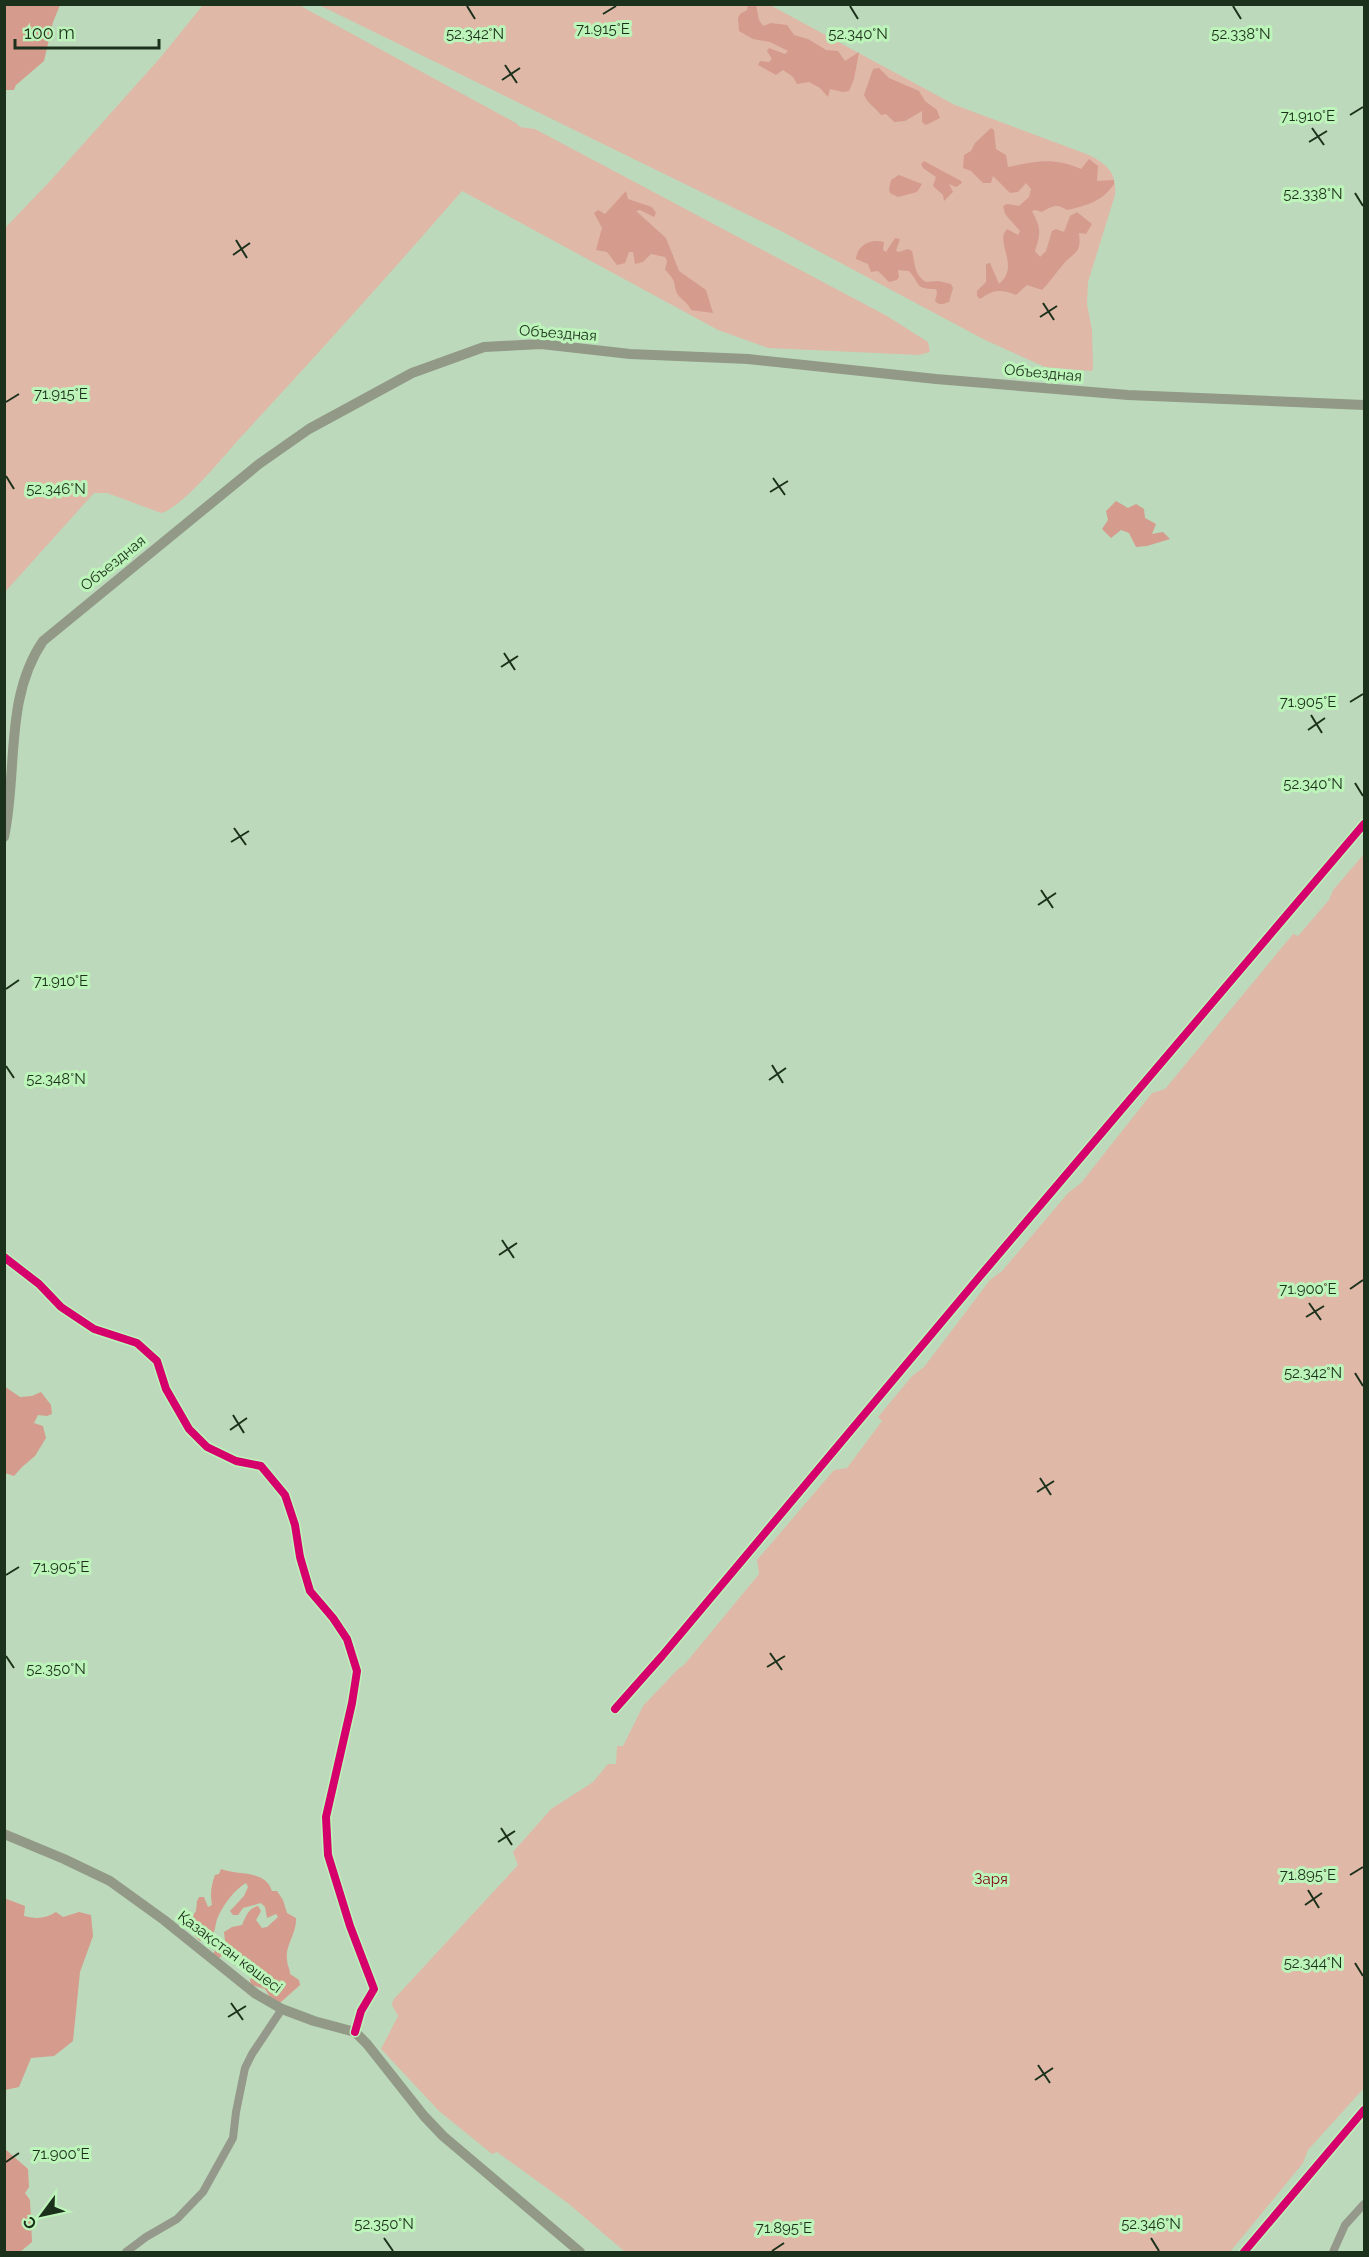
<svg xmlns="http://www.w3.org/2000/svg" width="1369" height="2257" font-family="Raleway,sans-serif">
	<rect width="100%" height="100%" fill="#bcdabb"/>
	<g fill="#dfb8a8">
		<path d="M203,5L297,4L516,123L520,127L535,129L887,316L928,342L930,352L919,355L768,348L718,330L462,191C389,275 315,357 240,438C224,456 182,508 161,513L107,493H94L5,592V228L51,180L160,58Z"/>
		<path d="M319,5H770L955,105L1089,155C1108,165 1117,173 1115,195L1088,282L1087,304L1092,330L1093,369L1091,371L1045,367L985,340L777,229Z"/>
		<path d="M1364,854V2088L1308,2150L1303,2163L1230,2252H625L569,2204L497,2152L492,2154L439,2111L381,2049L398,2016L392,2005L393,2000L518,1865L513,1852L551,1809L593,1782L608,1764H616L617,1746H623L643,1706L678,1669L684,1665L759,1574L757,1560L834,1470L847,1468L882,1421L878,1417L912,1376L924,1367L990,1280L1002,1271L1068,1193L1081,1183L1152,1093L1165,1089L1293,934L1298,936L1329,900L1333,890Z"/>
	</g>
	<g fill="#d59b8c">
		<path d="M5,4L60,5L53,22L44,61L16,85L14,90H5Z"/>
		<path d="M748,5H756L759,20L763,26L771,23L787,25L794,35L808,39L826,50L838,51L845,61L859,52L854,79L849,91L843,92L830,89L828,97L820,88L809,82L797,84L793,77L783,70L776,75L758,65L760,61L769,62L772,59L767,51L769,48L785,54L788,51L770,42L753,39L739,31L738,18L740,14L747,10Z"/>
		<path d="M879,68L889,78L919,91L925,101L937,110L940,118L926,125L922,122V111L905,121L894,122L886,114L881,115C875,107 868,104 864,95L873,69Z"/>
		<path d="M991,128L994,130L996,149L1006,155L1008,167C1036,161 1054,157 1081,169L1089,159L1098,166L1097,181L1114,180V184C1103,201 1086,206 1067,210C1057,203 1052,206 1042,212L1035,210L1032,211C1041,228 1041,233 1035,251L1040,257L1046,251L1052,231L1056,229L1064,232L1070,216L1077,212L1092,224L1086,234L1079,233C1082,256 1073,251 1062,266C1054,275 1051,281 1042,290L1027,285L1016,295C1001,289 994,289 980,299L977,296V291L986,282V264L990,263L999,284C1021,266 994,242 1007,229L1018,235L1020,231L1005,214L1003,206L1007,204L1019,206L1029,197L1031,189L1026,183L1018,192L1010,193L993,176L991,183H983L971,171L963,168L964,155L971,151L975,143Z"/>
		<path d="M924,161L961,181L962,183L956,187L949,184L953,192L944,201L943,195L933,186L936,177L923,168L921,164Z"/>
		<path d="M899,175L922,184L917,192L898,197L890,193L889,189L891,180Z"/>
		<path d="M626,191L628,199L652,207L656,213L654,217L640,210L636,211L666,238L679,271L706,290L713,313L691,310C688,303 683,301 678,295C672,285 679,283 665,270L667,261L665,257L651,254L643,262L635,264L633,252H629L625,263L617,265L607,252L596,250L602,228L594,213L598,210L605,214Z"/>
		<path d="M895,238L900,239L896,251L899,252L908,249L912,251C915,263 914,275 926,282L938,281L951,284L953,288L949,302C943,304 940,306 935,301L937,293L936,289C914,289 921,284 909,271L898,270L899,277L897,280L889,282L878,271L871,272L868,264L856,259C857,245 871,238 884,242L883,250L886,252Z"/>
		<path d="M1116,501L1128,508L1136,504L1144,509L1145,518L1156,524L1152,534L1163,532L1170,539L1147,546L1136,547L1129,533L1121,530L1111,538L1102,529L1108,520L1106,511Z"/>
		<path d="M4,1386L20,1397L32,1396L41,1392L51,1405L52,1414L47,1416L38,1415L34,1423L43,1426L46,1438L35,1456L22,1467L14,1476L5,1473Z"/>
		<path d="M221,1869C238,1876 265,1869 272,1891H277L283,1900L287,1913L296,1918C297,1933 285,1945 287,1960C287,1965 290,1969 290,1974L299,1980L300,1985L281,2002L274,2004L265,1989L251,1985L250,1980L256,1969L251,1967L250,1962L237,1965L235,1961L236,1956L231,1950L216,1960L212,1956L220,1942L225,1941L224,1932L232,1927L242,1925C246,1916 249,1908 258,1906L261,1911L256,1920L262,1928L267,1927L278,1917L276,1914L267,1918L265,1907L261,1903L243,1908L238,1915H233L230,1911L244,1896L248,1887L246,1883C235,1889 223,1905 218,1917C215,1923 216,1930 212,1936L204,1938L200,1941L195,1936L196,1931L189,1921L196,1911L197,1901L199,1897H204L208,1907L212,1905C210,1894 211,1886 215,1875L219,1874Z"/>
		<path d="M4,1898L25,1906L24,1916C36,1919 45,1919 56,1912L63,1917L79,1912L91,1915L93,1936L80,1972L73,2041L54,2056L31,2058L19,2087L5,2090Z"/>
		<path d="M5,2149L28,2169L29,2187L25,2193L30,2200L32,2242L20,2252H5Z"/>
	</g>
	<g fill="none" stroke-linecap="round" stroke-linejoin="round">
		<g stroke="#95998b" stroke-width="8">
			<path d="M4,1257L39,1284L61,1307L94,1329L137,1343L157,1361L166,1389L189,1429L207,1447L236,1461L261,1466L285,1495L295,1525L300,1557L310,1591L333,1618L347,1639L357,1671L352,1703L326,1817L328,1855L350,1926L374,1989L361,2011L355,2032"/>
			<path d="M615,1709L662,1656L981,1275L1364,824"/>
			<path d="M126,2252L146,2237L177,2219L203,2192L233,2138L236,2112L245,2068L252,2054L282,2009"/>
			<path d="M1244,2252L1364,2110"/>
			<path d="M1333,2252L1345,2225L1364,2204"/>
		</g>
		<g stroke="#929987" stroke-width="10">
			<path d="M4,837C18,772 4,698 43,641L259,464L309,429L412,373L484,347L541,344L630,354L748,359L936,379L1128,395L1364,405"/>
			<path d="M4,1834L64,1859L110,1881L164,1920L256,1994L282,2009L314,2021L355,2032L367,2044L424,2116L443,2136L580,2252"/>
		</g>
		<defs>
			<g id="cycleway">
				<path d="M4,1257L39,1284L61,1307L94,1329L137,1343L157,1361L166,1389L189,1429L207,1447L236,1461L261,1466L285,1495L295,1525L300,1557L310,1591L333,1618L347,1639L357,1671L352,1703L326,1817L328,1855L350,1926L374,1989L361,2011L355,2032"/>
				<path d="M615,1709L662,1656L981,1275L1364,824"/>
				<path d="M1244,2252L1364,2110"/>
			</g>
		</defs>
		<use href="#cycleway" stroke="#bdf4ba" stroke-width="11"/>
		<use href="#cycleway" stroke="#d6006c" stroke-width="8"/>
	</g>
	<path fill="none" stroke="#1c311b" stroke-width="2" d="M467,6L475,19M850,6L858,19M1233,6L1241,19M603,14L616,6M505,65L517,83M502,80L520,68M1350,115L1363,107M1312,128L1324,145M1309,142L1327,131M1355,193L1363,206M236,240L247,258M233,255L250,243M1043,303L1054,320M1040,317L1057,306M6,402L19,394M6,476L14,489M773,478L785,495M770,492L788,481M504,653L515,670M501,667L518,656M1350,702L1363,694M1311,715L1322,733M1308,730L1325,718M1355,783L1363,796M234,828L246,845M231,842L249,831M1041,890L1053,908M1038,905L1056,893M6,989L19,980M772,1065L783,1083M6,1066L14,1078M769,1080L786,1068M502,1240L514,1258M499,1255L517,1243M1350,1289L1363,1280M1309,1303L1321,1320M1306,1317L1324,1306M1355,1373L1363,1386M233,1415L244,1433M230,1430L247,1418M1040,1478L1051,1495M1037,1492L1054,1481M6,1575L19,1567M770,1653L782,1670M6,1656L14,1668M767,1667L785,1656M501,1828L512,1845M498,1842L515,1831M1350,1875L1363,1867M1308,1890L1319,1908M1305,1905L1322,1893M1355,1963L1363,1976M231,2003L243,2020M228,2017L246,2006M1038,2065L1050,2083M1035,2080L1053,2068M6,2162L19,2153M384,2238L393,2251M1151,2238L1159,2251M772,2251L784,2243"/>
	<g text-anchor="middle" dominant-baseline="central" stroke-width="6" stroke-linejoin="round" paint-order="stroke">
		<g font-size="15" fill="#1c311b" stroke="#bdf4ba">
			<text transform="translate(558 333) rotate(4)">Объездная</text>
			<text transform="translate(1043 373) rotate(5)">Объездная</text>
			<text transform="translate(113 563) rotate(-39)">Объездная</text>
			<text transform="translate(230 1952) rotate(37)">Қазақстан көшесі</text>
		</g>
		<g font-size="15" fill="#810115" stroke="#bdf4ba">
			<text x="991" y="1879">Заря</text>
		</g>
	</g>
	<g font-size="15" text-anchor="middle" fill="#1c311b" stroke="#bdf4ba" stroke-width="6" stroke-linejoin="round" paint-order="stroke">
		<text x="603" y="34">71.915°E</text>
		<text x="475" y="39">52.342°N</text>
		<text x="858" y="39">52.340°N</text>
		<text x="1241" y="39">52.338°N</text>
		<text x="1308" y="121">71.910°E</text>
		<text x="1313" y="199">52.338°N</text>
		<text x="61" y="399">71.915°E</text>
		<text x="56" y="494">52.346°N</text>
		<text x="1308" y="707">71.905°E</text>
		<text x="1313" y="789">52.340°N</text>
		<text x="61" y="986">71.910°E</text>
		<text x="56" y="1084">52.348°N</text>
		<text x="1308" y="1294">71.900°E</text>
		<text x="1313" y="1378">52.342°N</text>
		<text x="61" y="1572">71.905°E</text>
		<text x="56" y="1674">52.350°N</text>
		<text x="1308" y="1880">71.895°E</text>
		<text x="1313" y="1968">52.344°N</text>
		<text x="61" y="2159">71.900°E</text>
		<text x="384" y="2229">52.350°N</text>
		<text x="1151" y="2229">52.346°N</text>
		<text x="784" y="2233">71.895°E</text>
	</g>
	<rect width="1369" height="2257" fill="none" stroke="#1c311b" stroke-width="12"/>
	<g transform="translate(42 2215) rotate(237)" stroke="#bdf4ba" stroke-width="4.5" paint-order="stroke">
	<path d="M0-4.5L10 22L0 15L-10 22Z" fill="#1c311b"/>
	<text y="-9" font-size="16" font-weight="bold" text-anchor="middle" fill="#1c311b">С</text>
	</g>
	<path d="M15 39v9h144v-9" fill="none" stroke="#1c311b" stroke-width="3"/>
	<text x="24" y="39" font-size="18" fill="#1c311b" stroke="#bdf4ba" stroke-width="4.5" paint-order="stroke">100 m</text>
</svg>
